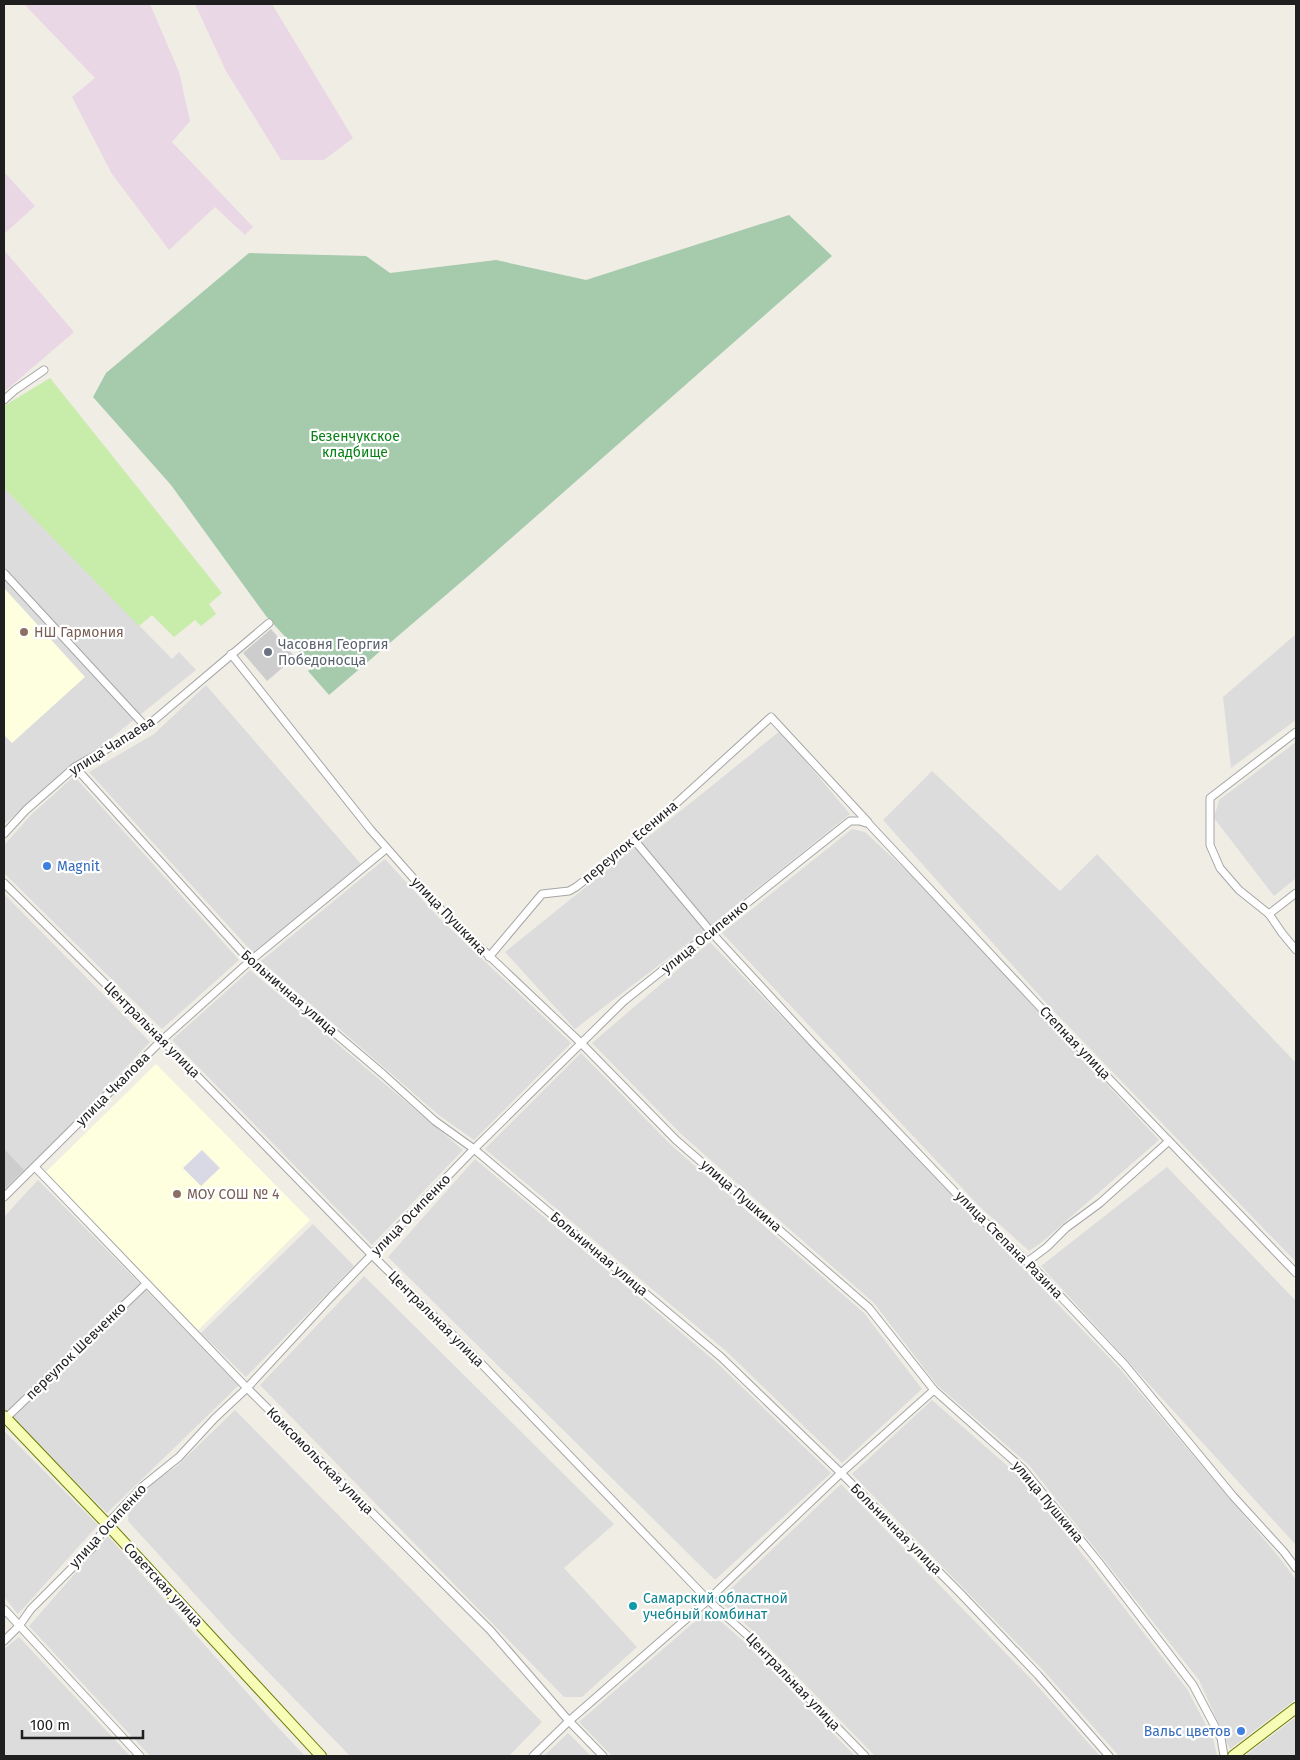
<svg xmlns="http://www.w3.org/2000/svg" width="1300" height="1760" font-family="'Fira Sans',sans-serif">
	<rect width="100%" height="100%" fill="#f0ede5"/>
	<g fill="#dddcdc">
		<path d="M4,488L172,659L179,652L196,670L4,824Z"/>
		<path d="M1296,634V720L1231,768L1223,697Z"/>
		<path d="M206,685L361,864L253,953L89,772L154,734Z"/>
		<path d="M780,731L850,814L705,930L575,1029L505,952Z"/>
		<path d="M1296,742V878L1274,896L1214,818L1219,800Z"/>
		<path d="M932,771L1060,891L1097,854L1296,1063V1262L1047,1004L883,820Z"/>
		<path d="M74,776L239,960L162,1029L4,873V845L31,815Z"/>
		<path d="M852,829L865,832L908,872L1159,1140L1042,1242L1029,1251L979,1206L722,933Z"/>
		<path d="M385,859L439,918L571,1043L474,1140L440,1116L261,961Z"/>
		<path d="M4,894L150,1042L4,1196Z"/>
		<path d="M710,942L1120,1369L1279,1557L1296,1580V1699L1230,1749L1199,1680L1029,1465L937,1385L874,1303L681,1134L592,1043Z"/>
		<path d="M250,970L463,1150L372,1245L172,1040Z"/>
		<path d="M581,1053L671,1145L864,1313L922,1389L842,1463L726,1351L485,1149Z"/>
		<path d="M475,1159L716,1362L831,1473L715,1580L388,1257Z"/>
		<path d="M1167,1167L1296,1301V1545L1041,1266Z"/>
		<path d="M38,1180L239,1385L107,1513L4,1409V1217Z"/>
		<path d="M313,1224L354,1266L246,1377L201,1333Z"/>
		<path d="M364,1276L614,1524L564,1568L637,1647L582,1697H564L260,1385Z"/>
		<path d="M932,1400L1018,1475L1091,1565L1187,1689L1213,1738L1217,1756H1119L1043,1670L852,1474Z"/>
		<path d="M235,1410L542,1722L509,1756H350L232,1635L128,1521L129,1506L155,1481L177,1466Z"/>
		<path d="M4,1431L98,1525L18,1614L4,1597Z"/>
		<path d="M841,1484L1032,1680L1100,1756H875L752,1630L719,1600Z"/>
		<path d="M108,1536L274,1723L305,1756H150L29,1626Z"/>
		<path d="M708,1610L742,1640L855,1756H612L579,1722Z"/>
		<path d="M19,1637L130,1756H4V1649Z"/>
		<path d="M1296,1717V1756H1245Z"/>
		<path d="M568,1733L591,1756H544Z"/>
	</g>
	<g fill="#e9d7e5">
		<path d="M24,4H150L179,72L190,121L172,142L253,227L245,235L215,207L169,250L112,174L72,97L95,78Z"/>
		<path d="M195,4H272L353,138L324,160H281L226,71Z"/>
		<path d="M4,172L35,206L4,234Z"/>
		<path d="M4,250L74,332L4,392Z"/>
	</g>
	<g fill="#feffdf">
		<path d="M4,588L85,677L12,743L4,735Z"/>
		<path d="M156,1064L310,1220L198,1330L46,1172Z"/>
	</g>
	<g fill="#cdcdcd">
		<path d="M271,629L295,657L267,681L243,653Z"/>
		<path d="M4,1149L24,1170L4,1189Z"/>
	</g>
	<path fill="#c8eca9" d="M50,378L222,593L209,604L216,614L201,626L195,620L174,637L152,615L139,626L4,488V406Z"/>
	<path fill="#a5caac" d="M789,215L832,256L474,571L329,695L308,671L313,667L266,616L171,485L93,397L106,373L249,253L366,256L390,273L496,260L586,280Z"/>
	<path fill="#d9d9e6" d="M202,1150L220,1168L201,1186L183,1168Z"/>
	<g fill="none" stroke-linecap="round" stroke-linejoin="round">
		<defs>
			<g id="street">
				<path d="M4,400L15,390L44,370"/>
				<path d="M4,573L146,727"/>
				<path d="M231,654L370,829L444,913L581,1043L676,1140L869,1308L934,1390L1023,1469L1097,1560L1193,1685L1221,1738L1224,1756"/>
				<path d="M1296,732L1210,798V845L1220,868L1239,890L1269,914L1282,933L1296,950"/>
				<path d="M75,767L250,961L383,1074L435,1121L474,1149L721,1357L841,1473L960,1593L1038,1675L1109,1756"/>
				<path d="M4,834L26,810L75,767L146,727L269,623"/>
				<path d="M635,841L711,932L813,1043L973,1211L1034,1268L1125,1365L1233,1496L1284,1552L1296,1568"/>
				<path d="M4,883L162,1040L368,1251L475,1357L708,1600L747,1635L865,1756"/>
				<path d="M1269,914L1296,893"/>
				<path d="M489,957L542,894L569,891L576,887L635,841L771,717L868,822"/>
				<path d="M35,1167L247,1388L490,1630L569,1721L603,1756"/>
				<path d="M4,1197L162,1040L250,961L386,849"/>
				<path d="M1027,1262L1047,1247L1066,1228L1100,1203L1169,1141"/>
				<path d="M6,1418L146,1284"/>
				<path d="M4,1609L140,1756"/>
				<path d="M4,1641L19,1626L31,1609L93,1547L107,1524L143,1486L179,1457L215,1418L247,1388L331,1297L474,1149L624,1001L850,821H860L869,824L1042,1009L1296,1273"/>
				<path d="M533,1756L569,1721L708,1600L841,1473L934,1390"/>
			</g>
			<g id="secondary">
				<path d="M4,1416L107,1524L321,1756"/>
				<path d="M1233,1756L1296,1708"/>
			</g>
		</defs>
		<use href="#street" stroke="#a6a6a6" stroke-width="9"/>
		<use href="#secondary" stroke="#6b7b01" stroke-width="12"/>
		<use href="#street" stroke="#fff" stroke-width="7"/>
		<use href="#secondary" stroke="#f7fcb7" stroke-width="10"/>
	</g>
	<g fill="#8d6e63" stroke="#fff" stroke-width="2">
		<circle cx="24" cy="632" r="5"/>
		<circle cx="177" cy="1194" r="5"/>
	</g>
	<circle fill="#6b7280" stroke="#fff" stroke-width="2" cx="268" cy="652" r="5"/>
	<g fill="#3f7fe0" stroke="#fff" stroke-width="2">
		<circle cx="47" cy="866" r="5"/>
		<circle cx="1241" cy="1731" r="5"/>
	</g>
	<circle fill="#0f9aa8" stroke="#fff" stroke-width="2" cx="633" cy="1606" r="5"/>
	<g text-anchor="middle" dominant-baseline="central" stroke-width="4.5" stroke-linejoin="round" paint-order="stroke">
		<g font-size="14" fill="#088215" stroke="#fff">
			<text x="355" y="436">Безенчукское<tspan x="355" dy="16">кладбище</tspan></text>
		</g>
		<g font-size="14" fill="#785e54" stroke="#fff" text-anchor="start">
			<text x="34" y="632">НШ Гармония</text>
			<text x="187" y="1194">МОУ СОШ № 4</text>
		</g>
		<g font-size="14" fill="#5b616d" stroke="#fff" text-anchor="start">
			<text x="278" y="644">Часовня Георгия<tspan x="278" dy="16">Победоносца</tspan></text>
		</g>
		<g font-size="14" fill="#1f1f1f" stroke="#fff">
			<text transform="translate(112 746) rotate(-32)">улица Чапаева</text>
			<text transform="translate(630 842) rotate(-40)">переулок Есенина</text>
			<text transform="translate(449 916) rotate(46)">улица Пушкина</text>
			<text transform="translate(705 937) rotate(-39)">улица Осипенко</text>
			<text transform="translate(289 993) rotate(41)">Больничная улица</text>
			<text transform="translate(152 1030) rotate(45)">Центральная улица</text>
			<text transform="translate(1075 1043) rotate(46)">Степная улица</text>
			<text transform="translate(113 1089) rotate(-45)">улица Чкалова</text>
			<text transform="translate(741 1196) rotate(41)">улица Пушкина</text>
			<text transform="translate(411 1215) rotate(-46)">улица Осипенко</text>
			<text transform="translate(1009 1245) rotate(45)">улица Степана Разина</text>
			<text transform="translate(599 1254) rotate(40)">Больничная улица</text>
			<text transform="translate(436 1319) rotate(45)">Центральная улица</text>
			<text transform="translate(76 1351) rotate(-44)">переулок Шевченко</text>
			<text transform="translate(320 1461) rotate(45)">Комсомольская улица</text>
			<text transform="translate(1048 1502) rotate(50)">улица Пушкина</text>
			<text transform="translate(108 1526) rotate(-48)">улица Осипенко</text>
			<text transform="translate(896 1529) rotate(45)">Больничная улица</text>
			<text transform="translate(163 1585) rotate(47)">Советская улица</text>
			<text transform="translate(793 1682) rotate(46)">Центральная улица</text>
		</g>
		<g font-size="14" fill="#366cbe" stroke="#fff" text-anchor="start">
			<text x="57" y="866">Magnit</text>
			<text x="1231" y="1731" text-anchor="end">Вальс цветов</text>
		</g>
		<g font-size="14" fill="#0d838f" stroke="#fff" text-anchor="start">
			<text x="643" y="1598">Самарский областной<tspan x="643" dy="16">учебный комбинат</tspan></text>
		</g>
	</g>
	<rect width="1300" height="1760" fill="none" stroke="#1f1f1f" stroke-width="10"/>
	<path d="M22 1730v8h121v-8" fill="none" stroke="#1f1f1f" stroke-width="2.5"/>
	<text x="30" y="1730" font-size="15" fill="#1f1f1f" stroke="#ffffff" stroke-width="4" paint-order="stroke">100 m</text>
</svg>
